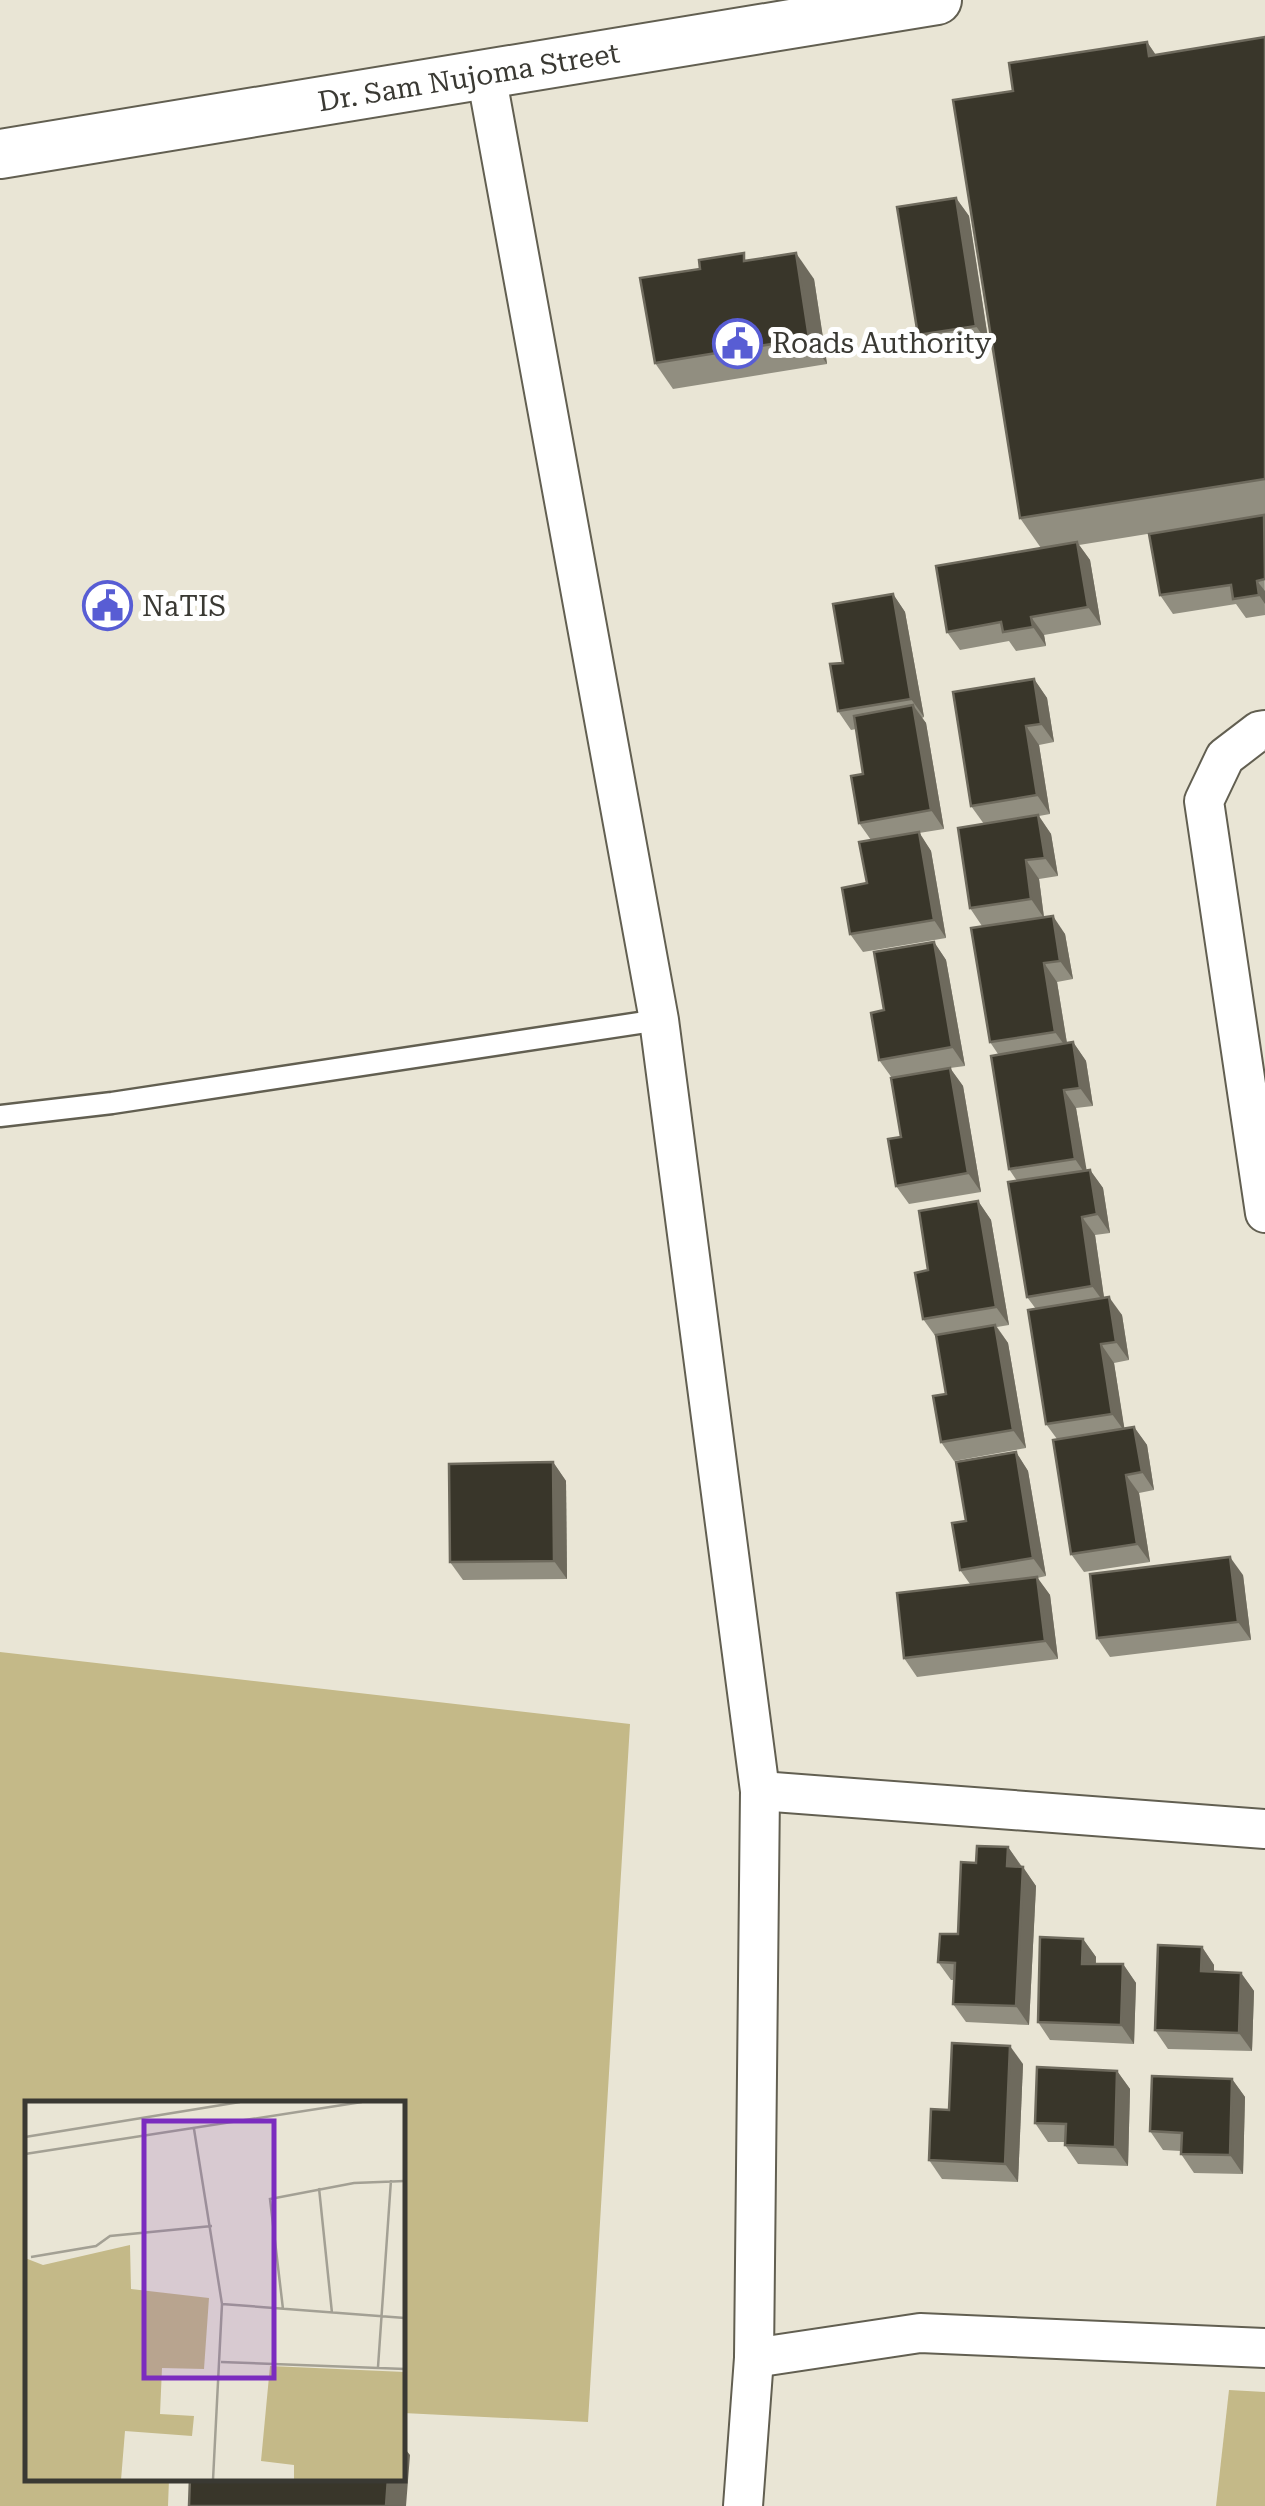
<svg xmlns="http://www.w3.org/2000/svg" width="1265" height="2506" font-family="'Roboto Serif',serif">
	<rect width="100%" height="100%" fill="#e9e5d5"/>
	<g fill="#c4b988">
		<path d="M0,1652L630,1724L588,2422L403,2413L402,2104H28V2478L169,2479L168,2506H0Z"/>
		<path d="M1229,2390L1265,2392V2506H1216Z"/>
	</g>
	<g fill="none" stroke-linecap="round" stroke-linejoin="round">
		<defs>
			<path id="service" d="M0,1116L112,1103L659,1020"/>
			<g id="minor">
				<path d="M486,74L659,1020L760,1791L754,2358L743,2506"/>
				<path d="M1265,730L1259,731L1225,757L1204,801L1265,1213"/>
				<path d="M760,1791L1265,1829"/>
				<path d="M754,2358L920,2333L1265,2348"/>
			</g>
			<g id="tertiary">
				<path id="s1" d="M0,154L937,0"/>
			</g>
		</defs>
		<use href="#service" stroke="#625f51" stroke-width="25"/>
		<use href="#minor" stroke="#625f51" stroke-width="42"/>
		<use href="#tertiary" stroke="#625f51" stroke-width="52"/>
		<use href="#service" stroke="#fff" stroke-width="20"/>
		<use href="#minor" stroke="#fff" stroke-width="38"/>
		<use href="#tertiary" stroke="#fff" stroke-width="48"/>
	</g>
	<g fill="#918e80">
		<path d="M1265,37V515L1079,545L1090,560L1101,625L1044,635L1046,646L1016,651L1009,641L960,650L947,632L1041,548L1020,518L1013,91L1147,42L1156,55Z"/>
		<path d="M956,198L969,216L989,345L931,354L918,335Z"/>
		<path d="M749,260L814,279L827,364L673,389L655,363L700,269Z"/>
		<path d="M1264,515L1265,615L1246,618L1236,604L1173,614L1160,595Z"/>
		<path d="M893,594L905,612L924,717L922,718L926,723L944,829L919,833L931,851L946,938L863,952L850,934L867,883L871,840L859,823L863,774L856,729L851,730L838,711L843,663Z"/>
		<path d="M1034,679L1047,698L1054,742L1039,745L1050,814L1039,816L1051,834L1058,876L1039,879L1044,917L1065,934L1073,979L1057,982L1067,1043L1073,1042L1086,1061L1093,1106L1076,1108L1086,1171L1090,1170L1103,1188L1110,1233L1095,1235L1104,1298L1122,1315L1129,1360L1114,1363L1124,1428L1134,1427L1147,1445L1154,1490L1139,1493L1150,1562L1084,1572L1071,1554L1057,1439L1046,1424L1036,1309L1027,1297L1017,1181L1009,1169L998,1054L990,1042L982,926L970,908L984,824L971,806Z"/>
		<path d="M934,942L946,960L965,1066L950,1068L963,1086L981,1192L909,1204L896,1186L901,1137L892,1078L879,1060L884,1010Z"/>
		<path d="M978,1201L991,1220L1009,1325L997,1327L1008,1343L1026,1448L954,1461L941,1442L946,1394L936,1337L923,1319L928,1270Z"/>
		<path d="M1016,1452L1028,1471L1046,1576L1037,1578L1050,1595L1058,1659L917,1677L904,1658L970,1584L960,1570L966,1521Z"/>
		<path d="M553,1462L566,1481L567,1579L463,1580L450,1562Z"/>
		<path d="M1243,1575L1251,1640L1110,1657L1097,1638Z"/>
		<path d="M1008,1847L1036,1886L1029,2025L966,2022L953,2004L954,1980H951L938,1962L958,1934L976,1863Z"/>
		<path d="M1083,1939L1096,1957V1964H1123L1136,1983L1134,2044L1050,2040L1038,2022Z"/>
		<path d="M1202,1947L1214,1965V1971L1241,1973L1254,1991L1252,2051L1168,2049L1155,2030Z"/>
		<path d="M1023,2064L1018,2182L942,2179L929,2160L949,2110Z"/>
		<path d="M1117,2071L1130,2089L1128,2166L1078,2164L1065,2145V2142H1048L1035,2123Z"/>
		<path d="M1232,2079L1245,2097L1243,2174L1194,2173L1181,2154V2151L1163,2150L1150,2131Z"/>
	</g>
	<g fill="#6e6a5d">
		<path d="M1147,42L1169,75L1149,56Z"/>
		<path d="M956,198L969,216L989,345L976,326Z"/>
		<path d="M796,253L814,279L827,364L809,338Z"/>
		<path d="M1077,542L1090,560L1101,625L1088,607Z"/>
		<path d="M1257,581L1265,591V604L1259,595Z"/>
		<path d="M893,594L905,612L924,717L911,699Z"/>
		<path d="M1031,617L1044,635L1046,646L1033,627Z"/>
		<path d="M1034,679L1047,698L1054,742L1041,724Z"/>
		<path d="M913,705L926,723L944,829L931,810Z"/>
		<path d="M1026,726L1039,745L1050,814L1037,795Z"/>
		<path d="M1038,815L1051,834L1058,876L1045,858Z"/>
		<path d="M919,832L931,851L946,938L934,920Z"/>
		<path d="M1026,860L1039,879L1044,918L1031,899Z"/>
		<path d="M1053,916L1065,934L1073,979L1060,961Z"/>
		<path d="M934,942L946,960L965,1066L952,1047Z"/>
		<path d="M1044,963L1057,982L1068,1050L1055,1032Z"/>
		<path d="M1073,1042L1086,1061L1093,1106L1080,1088Z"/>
		<path d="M950,1068L963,1086L981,1192L968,1173Z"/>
		<path d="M1064,1090L1076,1108L1088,1178L1075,1159Z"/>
		<path d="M1090,1170L1103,1188L1110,1233L1097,1214Z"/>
		<path d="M978,1201L991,1220L1009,1325L996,1307Z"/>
		<path d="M1082,1217L1095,1235L1105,1304L1092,1286Z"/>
		<path d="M1109,1297L1122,1315L1129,1360L1116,1342Z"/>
		<path d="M995,1325L1008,1343L1026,1448L1013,1430Z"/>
		<path d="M1101,1344L1114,1363L1125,1432L1112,1414Z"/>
		<path d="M1134,1427L1147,1445L1154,1490L1142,1472Z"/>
		<path d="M1016,1452L1028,1471L1046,1576L1033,1558Z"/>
		<path d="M553,1462L566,1481L567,1579L554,1561Z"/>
		<path d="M1126,1475L1139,1493L1150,1562L1137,1544Z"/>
		<path d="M1230,1557L1243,1575L1251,1640L1238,1622Z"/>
		<path d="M1037,1577L1050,1595L1058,1659L1045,1641Z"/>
		<path d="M1008,1847L1021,1866L1020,1885L1007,1866Z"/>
		<path d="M1023,1867L1036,1886L1029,2025L1016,2006Z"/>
		<path d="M1083,1939L1096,1957L1095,1982L1082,1964Z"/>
		<path d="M1202,1947L1214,1965V1989L1201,1971Z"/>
		<path d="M1123,1964L1136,1983L1134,2044L1121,2025Z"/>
		<path d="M1241,1973L1254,1991L1252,2051L1239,2033Z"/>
		<path d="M1010,2046L1023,2064L1018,2182L1005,2164Z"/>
		<path d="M1117,2071L1130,2089L1128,2166L1115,2147Z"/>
		<path d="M1232,2079L1245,2097L1243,2174L1230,2155Z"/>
		<path d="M402,2445L410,2455L406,2506H386L388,2478H402Z"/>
	</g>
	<g fill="#39362a" stroke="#6e6a5d" stroke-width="2.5">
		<path d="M1265,37V479L1020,518L953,100L1013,91L1009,63L1147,42L1149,56Z"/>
		<path d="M956,198L976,326L918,335L897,207Z"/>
		<path d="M744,253V261L796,253L809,338L655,363L640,278L700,269L699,260Z"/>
		<path d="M1264,515L1265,579L1257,581L1259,595L1233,599L1231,585L1160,595L1149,534Z"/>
		<path d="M1077,542L1088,607L1031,617L1033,627L1003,632L1001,622L947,632L936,566Z"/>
		<path d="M893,594L911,699L838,711L830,664L843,663L833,604Z"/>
		<path d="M1034,679L1041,724L1026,726L1037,795L971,806L953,692Z"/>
		<path d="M913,705L931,810L859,823L851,776L863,774L854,716Z"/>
		<path d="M1038,815L1045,858L1026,860L1031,899L970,908L958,828Z"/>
		<path d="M919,832L934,920L850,934L842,888L867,883L859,842Z"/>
		<path d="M1053,916L1060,961L1044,963L1055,1032L990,1042L971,928Z"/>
		<path d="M934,942L952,1047L879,1060L871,1013L884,1010L874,952Z"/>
		<path d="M1073,1042L1080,1088L1064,1090L1075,1159L1009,1169L991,1056Z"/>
		<path d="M950,1068L968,1173L896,1186L888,1139L901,1137L891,1078Z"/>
		<path d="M1090,1170L1097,1214L1082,1217L1092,1286L1027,1297L1008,1182Z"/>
		<path d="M978,1201L996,1307L923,1319L915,1273L928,1270L919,1211Z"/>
		<path d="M1109,1297L1116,1342L1101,1344L1112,1414L1046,1424L1028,1310Z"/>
		<path d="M995,1325L1013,1430L941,1442L933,1396L946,1394L936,1335Z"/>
		<path d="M1134,1427L1142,1472L1126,1475L1137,1544L1071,1554L1053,1440Z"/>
		<path d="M1016,1452L1033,1558L960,1570L952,1523L966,1521L956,1462Z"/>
		<path d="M553,1462L554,1561L450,1562L449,1464Z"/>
		<path d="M1230,1557L1238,1622L1097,1638L1090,1574Z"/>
		<path d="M1037,1577L1045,1641L904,1658L897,1593Z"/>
		<path d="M977,1846L1008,1847L1007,1866L1023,1867L1016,2006L953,2004L955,1963L938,1962L940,1934H958L961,1862L976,1863Z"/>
		<path d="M1040,1937L1083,1939L1082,1964H1123L1121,2025L1038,2022Z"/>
		<path d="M1158,1945L1202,1947L1201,1971L1241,1973L1239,2033L1155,2030Z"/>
		<path d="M952,2043L1010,2046L1005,2164L929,2160L931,2109L949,2110Z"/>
		<path d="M1037,2067L1117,2071L1115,2147L1065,2145L1066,2124L1035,2123Z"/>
		<path d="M1152,2076L1232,2079L1230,2155L1181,2154L1182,2133L1150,2131Z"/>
		<path d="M190,2478H388L386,2506H189Z"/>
	</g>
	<defs>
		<symbol id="civic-ring" viewBox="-11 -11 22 22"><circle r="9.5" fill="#fff" stroke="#585dd4" stroke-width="1.5"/><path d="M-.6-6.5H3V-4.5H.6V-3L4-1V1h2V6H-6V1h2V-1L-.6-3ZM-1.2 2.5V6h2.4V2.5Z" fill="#585dd4"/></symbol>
	</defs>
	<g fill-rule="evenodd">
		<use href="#civic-ring" x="710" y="316" width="55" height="55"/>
		<use href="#civic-ring" x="80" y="578" width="55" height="55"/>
	</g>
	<g text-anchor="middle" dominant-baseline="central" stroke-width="10" stroke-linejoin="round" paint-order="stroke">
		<g font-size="28" fill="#3a3933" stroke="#fff">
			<text stroke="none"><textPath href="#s1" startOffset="475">Dr. Sam Nujoma Street</textPath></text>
		</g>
		<g font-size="28" fill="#3a3933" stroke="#fff" text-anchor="start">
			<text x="772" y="343">Roads Authority</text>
			<text x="142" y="606">NaTIS</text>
		</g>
	</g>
	<g transform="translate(25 2101)">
		<rect width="380" height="380" fill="#e9e5d5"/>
		<path d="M105,144L106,188L184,197L179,268L137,267L135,313L169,315L167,335L100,330L96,379H0V157L18,164ZM245,265L380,271V379H269V364L236,360Z" fill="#c4b988"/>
		<path fill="none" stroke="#a3a094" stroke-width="2.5" d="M169,28L197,203L188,379M0,36L215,1M0,53L337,1M294,87L307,212M6,156L71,145L85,135L187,125M197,203L380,217M258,208L245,98L329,82L380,80M196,261L380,268M353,266L366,79"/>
		<path fill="#7b2cbf" fill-opacity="0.15" stroke="#7b2cbf" stroke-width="5" d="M119,20H249V277H119Z"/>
		<rect width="380" height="380" fill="none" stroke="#3a3933" stroke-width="5"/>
	</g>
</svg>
